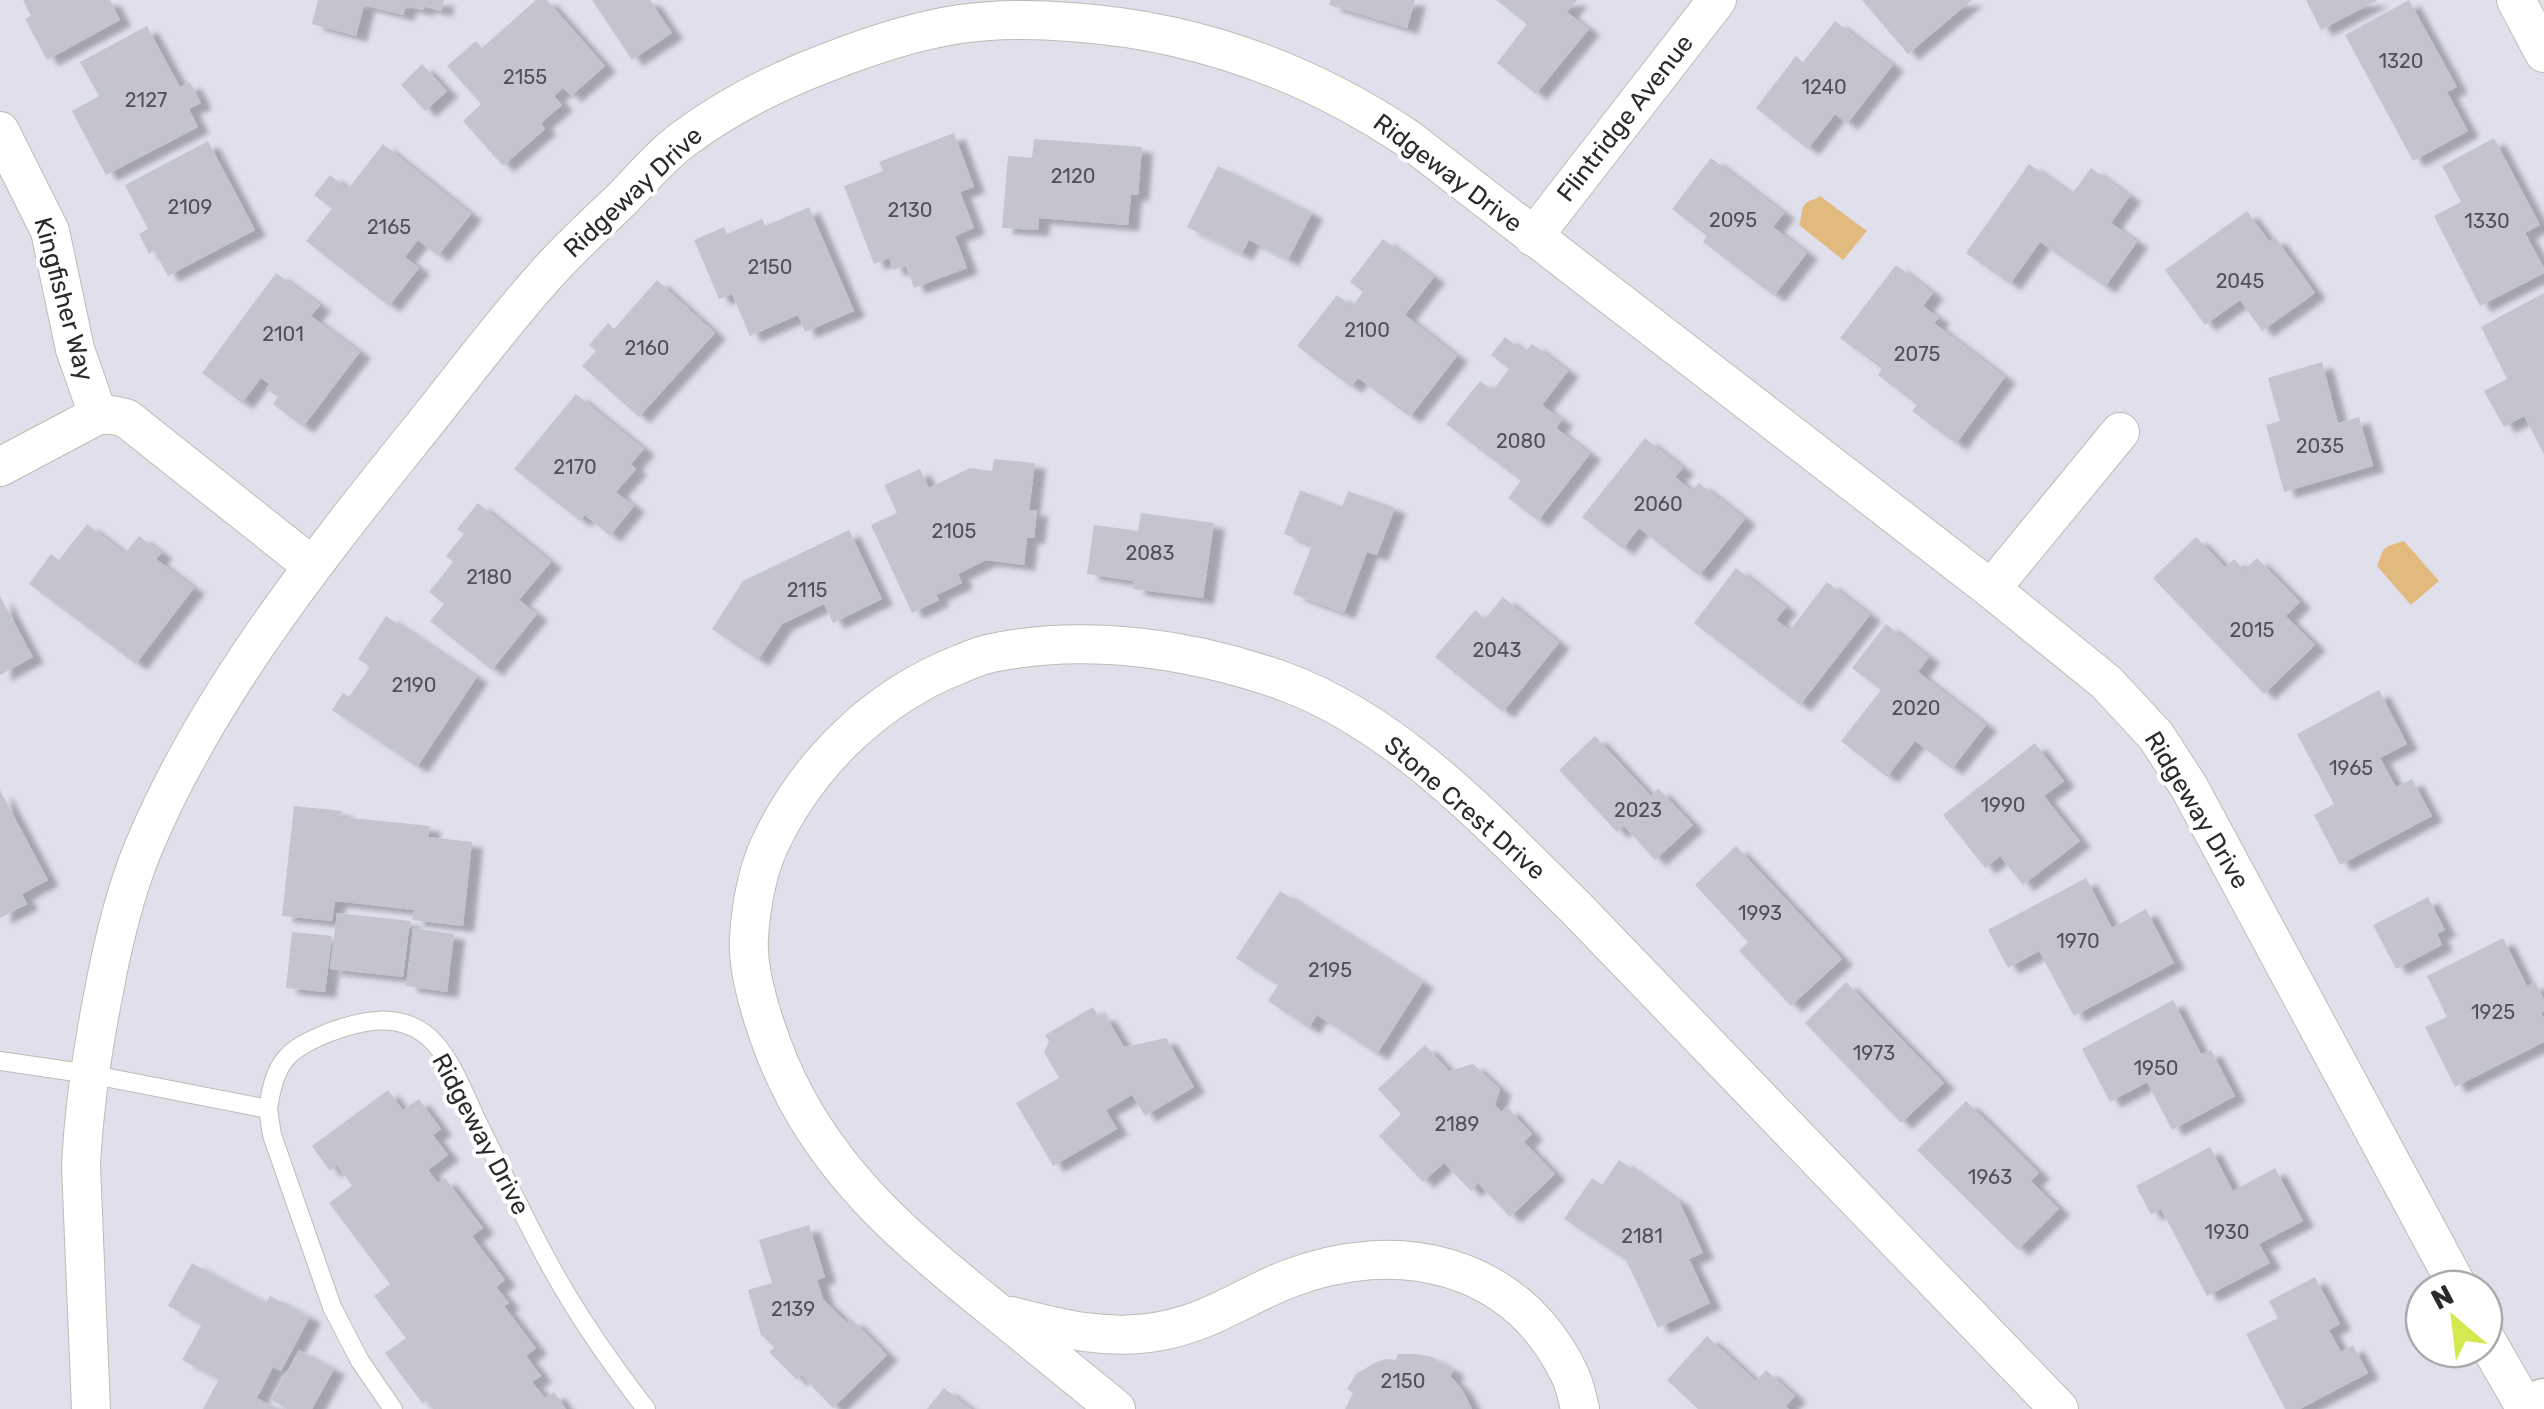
<svg xmlns="http://www.w3.org/2000/svg" width="2544" height="1409" font-family="Rubik,sans-serif">
	<defs>
		<filter id="shadow"><feDropShadow dx="11" dy="6" stdDeviation="2.5" flood-color="#0004"/></filter>
	</defs>
	<rect width="100%" height="100%" fill="#dfe0ec"/>
	<g fill="#e3ba7d">
		<path d="M1820,196L1867,231L1843,260L1799,225C1802,219 1800,209 1806,203C1811,199 1816,200 1820,196Z"/>
		<path d="M2404,541L2439,581L2411,605L2377,566L2383,550L2388,546Z"/>
	</g>
	<g fill="#c3c4ce" filter="url(#shadow)">
		<path d="M23,0H110L120,20L47,60L25,19L31,16Z"/>
		<path d="M318,0H444L441,11L424,6L423,10L406,6L403,15L364,5L356,36L312,24Z"/>
		<path d="M536,0H547L605,66L571,96L563,88L554,96L562,105L541,123L545,129L503,166L463,121L481,104L447,66L476,41L482,48Z"/>
		<path d="M592,0H650L672,33L632,60Z"/>
		<path d="M1331,0H1415L1407,28L1329,5Z"/>
		<path d="M1496,0H1577L1567,12L1589,29L1536,94L1497,63L1527,24Z"/>
		<path d="M1862,0H1972L1908,54Z"/>
		<path d="M2306,0H2378L2321,30Z"/>
		<path d="M2409,0L2457,87L2447,92L2468,131L2413,161L2345,35Z"/>
		<path d="M1835,21L1893,65L1847,124L1835,114L1808,149L1756,108L1796,56L1803,62Z"/>
		<path d="M147,26L180,87L190,82L201,103L189,109L198,127L106,175L72,111L99,96L80,62Z"/>
		<path d="M422,64L447,91L425,111L401,85Z"/>
		<path d="M954,133L974,187L960,192L974,228L955,236L967,268L914,288L906,266L893,270L889,258L874,264L844,186L883,171L879,162Z"/>
		<path d="M2494,138L2540,225L2525,233L2544,268V273L2480,306L2434,216L2461,202L2442,166Z"/>
		<path d="M1034,139L1142,147L1138,195H1131L1128,225L1039,218L1038,230L1002,228L1008,156L1032,158Z"/>
		<path d="M208,141L255,230L168,276L154,251L149,254L139,234L148,229L125,185Z"/>
		<path d="M383,144L471,214L438,256L418,240L405,257L419,268L389,306L306,241L332,209L314,195L330,175L348,189Z"/>
		<path d="M1711,158L1784,213L1773,227L1807,253L1774,296L1703,242L1707,236L1672,209Z"/>
		<path d="M2029,164L2072,194L2091,168L2130,196L2111,223L2137,242L2105,287L2040,242L2010,284L1966,253Z"/>
		<path d="M1218,166L1312,213L1288,260L1249,240L1242,254L1187,227Z"/>
		<path d="M809,207L854,311L805,332L798,315L750,336L732,294L719,299L694,240L724,227L727,234L762,219L765,226Z"/>
		<path d="M2247,211L2269,241L2275,237L2315,293L2262,331L2240,300L2205,325L2165,270Z"/>
		<path d="M1383,239L1434,277L1405,315L1457,356L1410,417L1358,378L1351,387L1297,346L1337,295L1352,306L1363,292L1350,282Z"/>
		<path d="M1896,265L1933,293L1923,306L1939,318L1934,323L2005,377L1956,444L1912,411L1917,405L1878,375L1882,369L1840,338Z"/>
		<path d="M276,273L320,305L311,316L360,352L303,427L273,404L278,397L266,389L270,384L261,378L242,403L202,373Z"/>
		<path d="M657,280L715,333L639,417L582,366L596,351L589,345L608,323L614,329Z"/>
		<path d="M2544,293V454L2524,416L2504,427L2484,391L2507,379L2481,327Z"/>
		<path d="M1505,337L1525,352L1532,344L1568,371L1542,405L1562,420L1556,428L1590,454L1538,521L1508,498L1521,481L1446,424L1480,381L1493,390L1509,369L1491,355Z"/>
		<path d="M2322,362L2338,423L2359,417L2373,466L2284,492L2266,425L2280,421L2268,378Z"/>
		<path d="M576,394L644,449L631,464L636,469L616,492L634,506L610,536L585,515L580,521L514,469Z"/>
		<path d="M1645,438L1683,468L1675,477L1692,491L1699,483L1745,519L1699,576L1639,528L1623,549L1582,517Z"/>
		<path d="M994,459L1035,463L1029,510H1037L1034,538H1027L1024,565L986,560L958,574L962,583L936,595L939,600L912,613L871,525L897,513L884,485L920,469L929,488L970,468L992,471Z"/>
		<path d="M1300,490L1342,507L1348,491L1395,508L1377,555L1367,552L1344,613L1293,594L1312,545L1284,534Z"/>
		<path d="M478,503L551,562L519,600L537,614L492,670L430,621L444,604L429,592L453,562L446,556L464,534L457,529Z"/>
		<path d="M1141,513L1214,523L1203,598L1133,589L1134,581L1087,574L1094,525L1138,531Z"/>
		<path d="M87,524L125,553L139,536L162,553L156,559L194,588L136,664L29,584L51,554L59,560Z"/>
		<path d="M849,530L882,599L833,623L824,604L782,624L758,660L712,629L743,581Z"/>
		<path d="M2196,537L2225,567L2234,559L2244,570L2257,558L2300,602L2286,616L2315,645L2264,694L2153,578Z"/>
		<path d="M1736,568L1786,607L1776,620L1790,630L1827,582L1870,615L1800,705L1694,623Z"/>
		<path d="M0,596L33,657L0,675Z"/>
		<path d="M1503,597L1559,643L1503,712L1435,657L1475,610L1485,619Z"/>
		<path d="M386,616L477,677L417,767L332,710L343,693L349,697L370,667L358,659Z"/>
		<path d="M1886,624L1929,657L1918,672L1986,725L1952,769L1915,741L1887,777L1841,741L1881,690L1852,668Z"/>
		<path d="M2379,690L2407,744L2380,758L2396,787L2412,779L2432,816L2340,865L2314,815L2334,804L2297,734Z"/>
		<path d="M1595,736L1651,796L1658,788L1693,825L1655,860L1624,826L1617,832L1559,770Z"/>
		<path d="M2035,743L2064,781L2044,796L2080,841L2023,885L2000,856L1985,868L1943,815Z"/>
		<path d="M0,790L48,880L22,894L27,904L0,918Z"/>
		<path d="M294,806L342,811L341,817L430,826L428,837L472,842L463,926L412,920L414,910L335,901L332,921L282,916Z"/>
		<path d="M1736,846L1842,959L1791,1006L1739,951L1748,942L1695,885Z"/>
		<path d="M2086,878L2112,928L2146,909L2174,963L2074,1016L2039,951L2008,968L1988,930Z"/>
		<path d="M1280,891L1423,982L1377,1054L1317,1015L1309,1028L1268,1001L1278,985L1236,958Z"/>
		<path d="M2428,897L2445,930L2437,934L2442,945L2396,969L2373,925Z"/>
		<path d="M337,913L410,921L403,977L330,969Z"/>
		<path d="M413,928L454,934L447,992L406,986Z"/>
		<path d="M292,932L332,936L325,992L286,988Z"/>
		<path d="M2503,938L2527,986L2535,982L2544,999V1011L2541,1013L2544,1018V1042L2455,1087L2425,1027L2447,1017L2427,976Z"/>
		<path d="M1846,982L1944,1083L1901,1123L1805,1023Z"/>
		<path d="M2173,1000L2201,1054L2211,1050L2235,1096L2172,1130L2147,1082L2110,1102L2082,1049Z"/>
		<path d="M1093,1007L1098,1016L1105,1015L1124,1047L1166,1038L1194,1087L1145,1116L1132,1095L1106,1110L1117,1129L1053,1166L1016,1103L1059,1078L1044,1052L1049,1042L1045,1035Z"/>
		<path d="M1425,1045L1449,1071L1473,1064L1500,1089L1495,1105L1501,1112L1507,1107L1532,1134L1524,1142L1555,1174L1510,1217L1478,1183L1471,1191L1444,1163L1423,1182L1379,1136L1401,1114L1378,1089Z"/>
		<path d="M388,1090L403,1110L419,1099L441,1129L433,1135L448,1155L428,1170L438,1183L445,1178L483,1228L472,1236L505,1280L496,1287L509,1303L504,1306L536,1348L526,1356L541,1376L532,1382L545,1398L554,1392L566,1409H433L427,1400L422,1403L385,1353L406,1338L374,1296L390,1284L329,1203L352,1186L337,1165L330,1171L312,1146Z"/>
		<path d="M1966,1101L2039,1173L2031,1181L2059,1209L2018,1250L1917,1150Z"/>
		<path d="M2210,1147L2233,1191L2275,1168L2303,1221L2259,1244L2270,1263L2207,1296L2161,1209L2151,1215L2136,1186Z"/>
		<path d="M1619,1160L1679,1201L1703,1253L1689,1259L1710,1303L1658,1328L1626,1260L1564,1219L1592,1178L1602,1185Z"/>
		<path d="M809,1225L825,1277L817,1280L823,1299L847,1323L852,1319L887,1355L833,1408L801,1375L797,1380L769,1352L774,1347L761,1335L748,1290L772,1283L759,1240Z"/>
		<path d="M192,1263L266,1303L270,1296L310,1317L281,1371L273,1367L257,1398L278,1409H203L219,1379L182,1360L202,1324L168,1306Z"/>
		<path d="M2315,1277L2340,1324L2329,1330L2341,1352L2353,1345L2368,1373L2300,1409H2285L2246,1334L2278,1318L2269,1301Z"/>
		<path d="M1707,1336L1756,1381L1766,1370L1795,1396L1786,1406L1789,1409H1698L1667,1380Z"/>
		<path d="M299,1350L334,1369L312,1409H287L271,1400Z"/>
		<path d="M1397,1354H1417L1432,1357L1454,1370L1450,1376L1462,1389L1472,1409H1345L1353,1393L1347,1389L1356,1374L1376,1362L1386,1359L1396,1360Z"/>
		<path d="M944,1388L971,1409H927Z"/>
	</g>
	<g fill="none" stroke-linecap="round" stroke-linejoin="round">
		<defs>
			<g id="lane">
				<path d="M0,1061L89,1074L268,1109L272,1135L332,1307L360,1361L393,1409"/>
				<path d="M268,1109C275,1061 286,1050 330,1032C361,1021 396,1012 425,1034C448,1051 464,1093 476,1119C501,1169 525,1220 552,1269C579,1318 612,1365 646,1409"/>
			</g>
			<g id="street">
				<path d="M2516,0L2544,53"/>
				<path d="M0,131L50,231L75,349L98,415"/>
				<path d="M1533,237L1717,0"/>
				<path d="M0,467L98,415H112L126,418L311,565"/>
				<path d="M1991,589L2120,432"/>
				<path d="M1011,1316C1062,1329 1109,1341 1161,1331C1213,1321 1242,1297 1288,1279C1397,1237 1515,1262 1569,1373C1575,1384 1577,1397 1580,1409"/>
				<path d="M2484,1336L2526,1409"/>
				<path d="M91,1409L81,1165C84,1108 92,1052 103,996C112,947 123,898 142,851C204,701 309,568 410,442C454,388 496,331 542,279C566,251 594,226 620,201C641,180 661,155 685,138C728,106 776,82 826,63C869,46 914,31 960,24C996,19 1034,19 1070,22C1192,30 1305,70 1407,138L1991,589L2106,682L2156,736L2189,787L2459,1289"/>
				<path d="M1116,1409C1074,1375 1033,1341 991,1307C915,1246 843,1186 796,1098C775,1059 746,982 749,937C751,908 757,873 769,846C807,764 876,697 960,664C970,660 981,655 992,653C1087,633 1193,649 1283,681C1400,724 1489,823 1576,908L2059,1409"/>
			</g>
			<path id="secondary" d="M2537,1409L2544,1405"/>
		</defs>
		<use href="#lane" stroke="#bcbdb2" stroke-width="20"/>
		<use href="#street" stroke="#bcbdb2" stroke-width="40"/>
		<use href="#secondary" stroke="#bcbdb2" stroke-width="55"/>
		<use href="#lane" stroke="#fff" stroke-width="18"/>
		<use href="#street" stroke="#fff" stroke-width="38"/>
		<use href="#secondary" stroke="#fff" stroke-width="52"/>
	</g>
	<g text-anchor="middle" dominant-baseline="central" stroke-width="8" stroke-linejoin="round" paint-order="stroke">
		<g font-size="20" fill="#515154">
			<text x="2401" y="61">1320</text>
			<text x="525" y="77">2155</text>
			<text x="1824" y="87">1240</text>
			<text x="146" y="100">2127</text>
			<text x="1073" y="176">2120</text>
			<text x="190" y="207">2109</text>
			<text x="910" y="210">2130</text>
			<text x="1733" y="220">2095</text>
			<text x="2487" y="221">1330</text>
			<text x="389" y="227">2165</text>
			<text x="770" y="267">2150</text>
			<text x="2240" y="281">2045</text>
			<text x="1367" y="330">2100</text>
			<text x="283" y="334">2101</text>
			<text x="647" y="348">2160</text>
			<text x="1917" y="354">2075</text>
			<text x="1521" y="441">2080</text>
			<text x="2320" y="446">2035</text>
			<text x="575" y="467">2170</text>
			<text x="1658" y="504">2060</text>
			<text x="954" y="531">2105</text>
			<text x="1150" y="553">2083</text>
			<text x="489" y="577">2180</text>
			<text x="807" y="590">2115</text>
			<text x="2252" y="630">2015</text>
			<text x="1497" y="650">2043</text>
			<text x="414" y="685">2190</text>
			<text x="1916" y="708">2020</text>
			<text x="2351" y="768">1965</text>
			<text x="2003" y="805">1990</text>
			<text x="1638" y="810">2023</text>
			<text x="1760" y="913">1993</text>
			<text x="2078" y="941">1970</text>
			<text x="1330" y="970">2195</text>
			<text x="2493" y="1012">1925</text>
			<text x="1874" y="1053">1973</text>
			<text x="2156" y="1068">1950</text>
			<text x="1457" y="1124">2189</text>
			<text x="1990" y="1177">1963</text>
			<text x="2227" y="1232">1930</text>
			<text x="1642" y="1236">2181</text>
			<text x="793" y="1309">2139</text>
			<text x="1403" y="1381">2150</text>
		</g>
		<g font-size="25" fill="#2b2b2b" stroke="#fff">
			<text transform="translate(1625 118) rotate(-52)">Flintridge Avenue</text>
			<text transform="translate(1448 173) rotate(37)">Ridgeway Drive</text>
			<text transform="translate(633 192) rotate(-43)">Ridgeway Drive</text>
			<text transform="translate(64 299) rotate(75)">Kingfisher Way</text>
			<text transform="translate(1465 808) rotate(41)">Stone Crest Drive</text>
			<text transform="translate(2197 810) rotate(59)">Ridgeway Drive</text>
			<text transform="translate(481 1134) rotate(62)">Ridgeway Drive</text>
		</g>
	</g>
	<g transform="translate(2454 1319) rotate(332)"><circle r="48" fill="#ffffff" stroke="#aaaaaa" stroke-width="2.5"/>
	<path d="M0-8L18 38L0 25L-18 38Z" fill="#d3e94f"/>
	<text y="-15" font-size="28" font-weight="bold" text-anchor="middle" fill="#2b2b2b">N</text>
	</g>
</svg>
